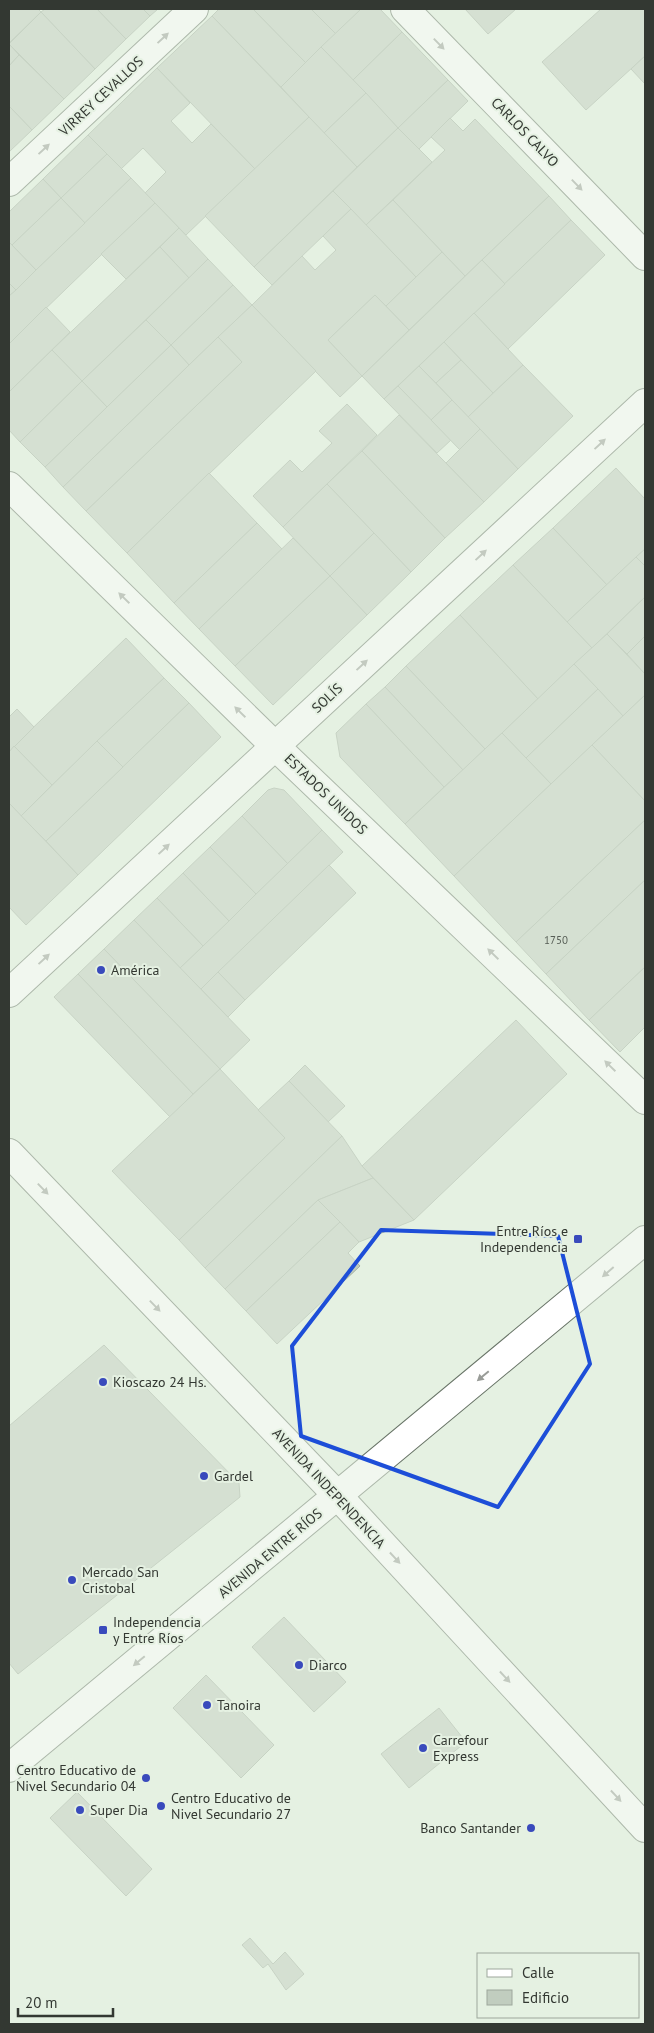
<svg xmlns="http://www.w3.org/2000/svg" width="654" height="2033" font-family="'PT Sans',sans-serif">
	<rect width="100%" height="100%" fill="#e5f1e2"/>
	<g fill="#c1cdbf" stroke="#a3afa1">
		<path d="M9,9H38L41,12L9,43Z"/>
		<path d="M45,9H97L126,39L95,69L41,12Z"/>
		<path d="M97,9H143L150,16L126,39Z"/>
		<path d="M143,9H158L150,16Z"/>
		<path d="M219,9H253L306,63L281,87L212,16Z"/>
		<path d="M253,9H311L336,34L306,63Z"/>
		<path d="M311,9H361L336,34Z"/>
		<path d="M361,9H380L402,32L353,80L321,47Z"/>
		<path d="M465,9H516L488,34Z"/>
		<path d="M601,9H645V56L586,110L542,62Z"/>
		<path d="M41,12L95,69L64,99L9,44Z"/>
		<path d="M212,16L309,117L255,169L157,68Z"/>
		<path d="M402,32L448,80L398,128L353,80Z"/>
		<path d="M9,44L19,55L9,66Z"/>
		<path d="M321,47L366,93L324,133L281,87Z"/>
		<path d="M19,55L64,99L32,130L9,106V66Z"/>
		<path d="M645,56V84L631,69Z"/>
		<path d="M157,68L190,103L171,121L192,143L211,124L255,169L186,235L145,193L166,172L143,148L121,169L88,135Z"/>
		<path d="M448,80L468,101L419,149L398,128Z"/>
		<path d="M366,93L398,128L357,167L324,133Z"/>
		<path d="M9,106L32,130L9,152Z"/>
		<path d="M309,117L357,167L254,267L205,216Z"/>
		<path d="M450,118L463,131L475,119L549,196L465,276L393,200L445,150L431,137Z"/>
		<path d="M398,128L432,162L366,225L333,191Z"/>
		<path d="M88,135L107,154L61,198L43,179Z"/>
		<path d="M107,154L131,178L85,223L61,198Z"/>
		<path d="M131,178L155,203L9,344V296Z"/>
		<path d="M43,179L61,198L12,245L9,242V212Z"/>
		<path d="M333,191L351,209L272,285L254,267Z"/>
		<path d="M549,196L571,220L505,284L482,260Z"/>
		<path d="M61,198L85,223L36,270L12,245Z"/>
		<path d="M393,200L442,252L416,277L366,225Z"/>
		<path d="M155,203L179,228L126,279L101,254Z"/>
		<path d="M351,209L416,277L386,306L375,295L328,340L362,376L340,397L252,305L302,256L315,270L336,250L323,236Z"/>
		<path d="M571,220L605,255L508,349L474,313Z"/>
		<path d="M179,228L208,259L189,278L160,247Z"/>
		<path d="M9,242L36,270L16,290L9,283Z"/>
		<path d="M160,247L189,278L82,381L52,350Z"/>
		<path d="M442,252L465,276L409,330L386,306Z"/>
		<path d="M208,259L233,285L171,345L146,320Z"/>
		<path d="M482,260L505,284L384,399L362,376Z"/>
		<path d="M9,283L16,290L9,296Z"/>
		<path d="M233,285L252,305L189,365L171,345Z"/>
		<path d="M375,295L409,330L362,376L328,340Z"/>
		<path d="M252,305L316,371L127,553L86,511L242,362L218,337Z"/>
		<path d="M46,307L70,332L9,392V344Z"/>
		<path d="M474,313L523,365L493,393L444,342Z"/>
		<path d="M146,320L171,345L107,407L82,381Z"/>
		<path d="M218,337L242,362L86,511L63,487Z"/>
		<path d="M444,342L461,360L436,383L419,366Z"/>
		<path d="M171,345L189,365L63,487L45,467Z"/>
		<path d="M52,350L82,381L20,442L9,430V392Z"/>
		<path d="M461,360L493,393L468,417L436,383Z"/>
		<path d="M523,365L573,416L518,469L468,417Z"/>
		<path d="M419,366L452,400L431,420L398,386Z"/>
		<path d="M82,381L107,407L45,467L20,442Z"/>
		<path d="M398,386L451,440L437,453L384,399Z"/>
		<path d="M452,400L480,429L460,450L431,420Z"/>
		<path d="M347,404L377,435L283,527L253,496L290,460L302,472L332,443L319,431Z"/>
		<path d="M399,415L484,502L445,538L362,451Z"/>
		<path d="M480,429L518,469L484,502L446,463Z"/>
		<path d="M362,451L445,538L411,572L327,484Z"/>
		<path d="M616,468L645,499V549L607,585L553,528Z"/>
		<path d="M209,473L257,523L174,603L127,553Z"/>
		<path d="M327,484L374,533L330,576L283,527Z"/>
		<path d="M257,523L282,549L199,629L174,603Z"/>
		<path d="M553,528L607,585L567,622L513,565Z"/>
		<path d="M374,533L411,572L367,615L330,576Z"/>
		<path d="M293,538L330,576L235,666L199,629Z"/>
		<path d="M645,549V566L636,557Z"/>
		<path d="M636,557L645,566V597L592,648L567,622Z"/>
		<path d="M513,565L592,648L538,699L460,615Z"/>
		<path d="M330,576L367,615L273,705L235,666Z"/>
		<path d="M645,597V636L627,654L607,634Z"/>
		<path d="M460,615L538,699L485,749L406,666Z"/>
		<path d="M607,634L645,674V695L623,716L574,664Z"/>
		<path d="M645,636V674L627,654Z"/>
		<path d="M126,638L164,678L52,785L14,746Z"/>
		<path d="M574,664L598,689L526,758L502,733Z"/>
		<path d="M406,666L485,749L463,770L385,687Z"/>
		<path d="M164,678L189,703L123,767L97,741Z"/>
		<path d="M385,687L463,770L444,787L366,704Z"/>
		<path d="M598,689L623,716L551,784L526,758Z"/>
		<path d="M645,695V801L592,745Z"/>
		<path d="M189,703L221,737L78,875L46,841Z"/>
		<path d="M366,704L444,787L405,824L340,757L336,733Z"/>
		<path d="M17,709L34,727L9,752V717Z"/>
		<path d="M502,733L551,784L454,876L405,824Z"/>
		<path d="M97,741L123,767L46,841L21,816Z"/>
		<path d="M592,745L645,801V820L516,942L454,876Z"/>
		<path d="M14,746L52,785L21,816L9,803V752Z"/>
		<path d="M274,788L284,790L322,830L288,864L242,816L268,790Z"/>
		<path d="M9,803L78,875L26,925L9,907Z"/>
		<path d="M242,816L288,864L256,894L210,847Z"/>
		<path d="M645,820V880L546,974L516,942Z"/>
		<path d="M322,830L343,852L201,989L180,968Z"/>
		<path d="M210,847L256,894L229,921L183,873Z"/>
		<path d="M329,865L356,893L245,1000L218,972Z"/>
		<path d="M183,873L229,921L203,946L157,898Z"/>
		<path d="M645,880V967L589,1020L546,974Z"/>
		<path d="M157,898L203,946L180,968L134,920Z"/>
		<path d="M134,920L250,1040L220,1069L104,949Z"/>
		<path d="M104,949L220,1069L193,1094L78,974Z"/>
		<path d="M645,967V1027L620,1052L589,1020Z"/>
		<path d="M218,972L245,1000L228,1017L201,989Z"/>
		<path d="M78,974L193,1094L170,1117L54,997Z"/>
		<path d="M516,1020L567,1074L414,1220L362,1166Z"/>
		<path d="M305,1065L345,1106L328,1122L289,1081Z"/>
		<path d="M220,1069L285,1138L179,1240L112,1171Z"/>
		<path d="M289,1081L342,1136L205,1268L179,1240L285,1138L258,1110Z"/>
		<path d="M342,1136L362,1166L373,1178L318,1200L225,1289L205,1268Z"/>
		<path d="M373,1178L414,1220L359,1242L318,1200Z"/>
		<path d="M318,1200L340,1222L246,1311L225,1289Z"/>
		<path d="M340,1222L359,1242L348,1253L360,1266L277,1344L246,1311Z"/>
		<path d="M104,1345L239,1483L240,1497L18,1674L9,1663V1426Z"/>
		<path d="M284,1617L346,1682L314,1712L252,1647Z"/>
		<path d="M206,1675L274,1745L241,1778L173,1708Z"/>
		<path d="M439,1708L466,1742L409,1788L381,1754Z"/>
		<path d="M77,1792L152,1869L126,1896L50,1818Z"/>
		<path d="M250,1938L273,1964L285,1952L304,1974L286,1990L268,1964L263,1968L242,1945Z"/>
	</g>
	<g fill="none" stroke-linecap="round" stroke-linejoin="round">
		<defs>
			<g id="minor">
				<path d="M405,9L645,256"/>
				<path d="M9,182L194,9"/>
				<path d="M9,486L275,746L645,1100"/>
				<path d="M9,993L645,403"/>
			</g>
			<path id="secondary" d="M9,1768L645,1240"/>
			<path id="primary" d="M9,1153L338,1496L645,1828"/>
		</defs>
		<use href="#minor" stroke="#687467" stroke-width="30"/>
		<use href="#secondary" stroke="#687467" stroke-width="30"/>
		<use href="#primary" stroke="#687467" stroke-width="30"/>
		<use href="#minor" stroke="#fff" stroke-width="28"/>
		<use href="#secondary" stroke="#fff" stroke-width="28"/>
		<use href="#primary" stroke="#fff" stroke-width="28"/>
	</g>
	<defs><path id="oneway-solid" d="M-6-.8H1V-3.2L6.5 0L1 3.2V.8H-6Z" transform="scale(1.25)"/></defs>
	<g fill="#999c98">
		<use href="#oneway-solid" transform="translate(163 38) rotate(-43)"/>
		<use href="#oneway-solid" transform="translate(439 44) rotate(46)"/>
		<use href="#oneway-solid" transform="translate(44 149) rotate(-43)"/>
		<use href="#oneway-solid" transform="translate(577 185) rotate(46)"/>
		<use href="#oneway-solid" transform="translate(600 444) rotate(-43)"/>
		<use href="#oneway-solid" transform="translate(481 555) rotate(-43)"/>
		<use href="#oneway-solid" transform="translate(124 598) rotate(-136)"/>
		<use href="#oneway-solid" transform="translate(362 665) rotate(-43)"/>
		<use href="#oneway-solid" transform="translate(240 712) rotate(-136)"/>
		<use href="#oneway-solid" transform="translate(164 849) rotate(-43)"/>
		<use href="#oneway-solid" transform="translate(493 954) rotate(-136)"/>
		<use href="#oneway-solid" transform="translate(44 959) rotate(-43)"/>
		<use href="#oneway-solid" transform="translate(610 1066) rotate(-136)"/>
		<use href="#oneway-solid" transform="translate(43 1189) rotate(46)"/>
		<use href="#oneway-solid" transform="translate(608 1272) rotate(139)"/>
		<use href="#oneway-solid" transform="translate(155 1306) rotate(46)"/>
		<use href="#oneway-solid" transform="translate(483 1376) rotate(140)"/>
		<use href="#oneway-solid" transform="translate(395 1558) rotate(47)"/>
		<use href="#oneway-solid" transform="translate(139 1661) rotate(140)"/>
		<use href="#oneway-solid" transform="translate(505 1677) rotate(47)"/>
		<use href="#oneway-solid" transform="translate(616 1796) rotate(47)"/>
	</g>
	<path d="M0 0H654V2033H0ZM381,1230L558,1236L590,1364L498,1507L301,1436L292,1346Z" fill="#e5f1e2" fill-opacity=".55" fill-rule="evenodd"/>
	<path fill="none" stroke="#1d4ed8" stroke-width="4" stroke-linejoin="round" d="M381,1230L558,1236L590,1364L498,1507L301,1436L292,1346Z"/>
	<g fill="#394abc" stroke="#e5f1e2" stroke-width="2">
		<circle cx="101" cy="970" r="5"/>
		<rect x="573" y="1234" width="10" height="10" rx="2.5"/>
		<circle cx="103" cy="1382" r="5"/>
		<circle cx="204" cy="1476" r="5"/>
		<circle cx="72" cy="1580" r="5"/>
		<rect x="98" y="1625" width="10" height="10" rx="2.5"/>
		<circle cx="299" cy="1665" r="5"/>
		<circle cx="207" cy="1705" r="5"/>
		<circle cx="423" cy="1748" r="5"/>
		<circle cx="146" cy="1778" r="5"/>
		<circle cx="161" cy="1806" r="5"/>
		<circle cx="80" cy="1810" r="5"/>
		<circle cx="531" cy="1828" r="5"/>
	</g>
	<g text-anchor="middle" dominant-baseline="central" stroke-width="4" stroke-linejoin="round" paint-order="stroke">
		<g font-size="11" fill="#565d55">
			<text x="556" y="940">1750</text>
		</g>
		<g font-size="14" fill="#333832" stroke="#e5f1e2">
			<text transform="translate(101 96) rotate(-43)">VIRREY CEVALLOS</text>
			<text transform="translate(525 132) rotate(46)">CARLOS CALVO</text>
			<text transform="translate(327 698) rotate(-43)">SOLÍS</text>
			<text transform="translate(326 794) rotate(44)">ESTADOS UNIDOS</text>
			<text transform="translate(329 1488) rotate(47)">AVENIDA INDEPENDENCIA</text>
			<text transform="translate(270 1553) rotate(-40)">AVENIDA ENTRE RÍOS</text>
		</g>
		<g font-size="14" fill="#333832" stroke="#e5f1e2" text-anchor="start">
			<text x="111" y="970">América</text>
			<text x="568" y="1231" text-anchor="end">Entre Ríos e<tspan x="568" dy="16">Independencia</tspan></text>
			<text x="113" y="1382">Kioscazo 24 Hs.</text>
			<text x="214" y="1476">Gardel</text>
			<text x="82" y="1572">Mercado San<tspan x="82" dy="16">Cristobal</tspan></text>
			<text x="113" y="1622">Independencia<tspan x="113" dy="16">y Entre Ríos</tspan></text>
			<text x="309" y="1665">Diarco</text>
			<text x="217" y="1705">Tanoira</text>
			<text x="433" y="1740">Carrefour<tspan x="433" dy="16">Express</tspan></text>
			<text x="136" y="1770" text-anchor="end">Centro Educativo de<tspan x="136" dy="16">Nivel Secundario 04</tspan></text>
			<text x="171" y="1798">Centro Educativo de<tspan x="171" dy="16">Nivel Secundario 27</tspan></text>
			<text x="90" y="1810">Super Dia</text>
			<text x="521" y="1828" text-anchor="end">Banco Santander</text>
		</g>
	</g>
	<rect width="654" height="2033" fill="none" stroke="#333832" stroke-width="20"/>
	<rect x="477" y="1953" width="162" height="65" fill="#e5f1e2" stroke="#9ea79c"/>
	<rect x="487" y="1969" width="25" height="8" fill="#ffffff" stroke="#9ea79c"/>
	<text x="522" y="1978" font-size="15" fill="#333832">Calle</text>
	<rect x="487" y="1990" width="25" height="15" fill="#c1cdbf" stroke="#9ea79c"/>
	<text x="522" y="2003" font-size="15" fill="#333832">Edificio</text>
	<path d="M18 2008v8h95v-8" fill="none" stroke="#333832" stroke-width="2.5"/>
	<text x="25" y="2008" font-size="15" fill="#333832" stroke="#e5f1e2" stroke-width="4" paint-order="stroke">20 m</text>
</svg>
